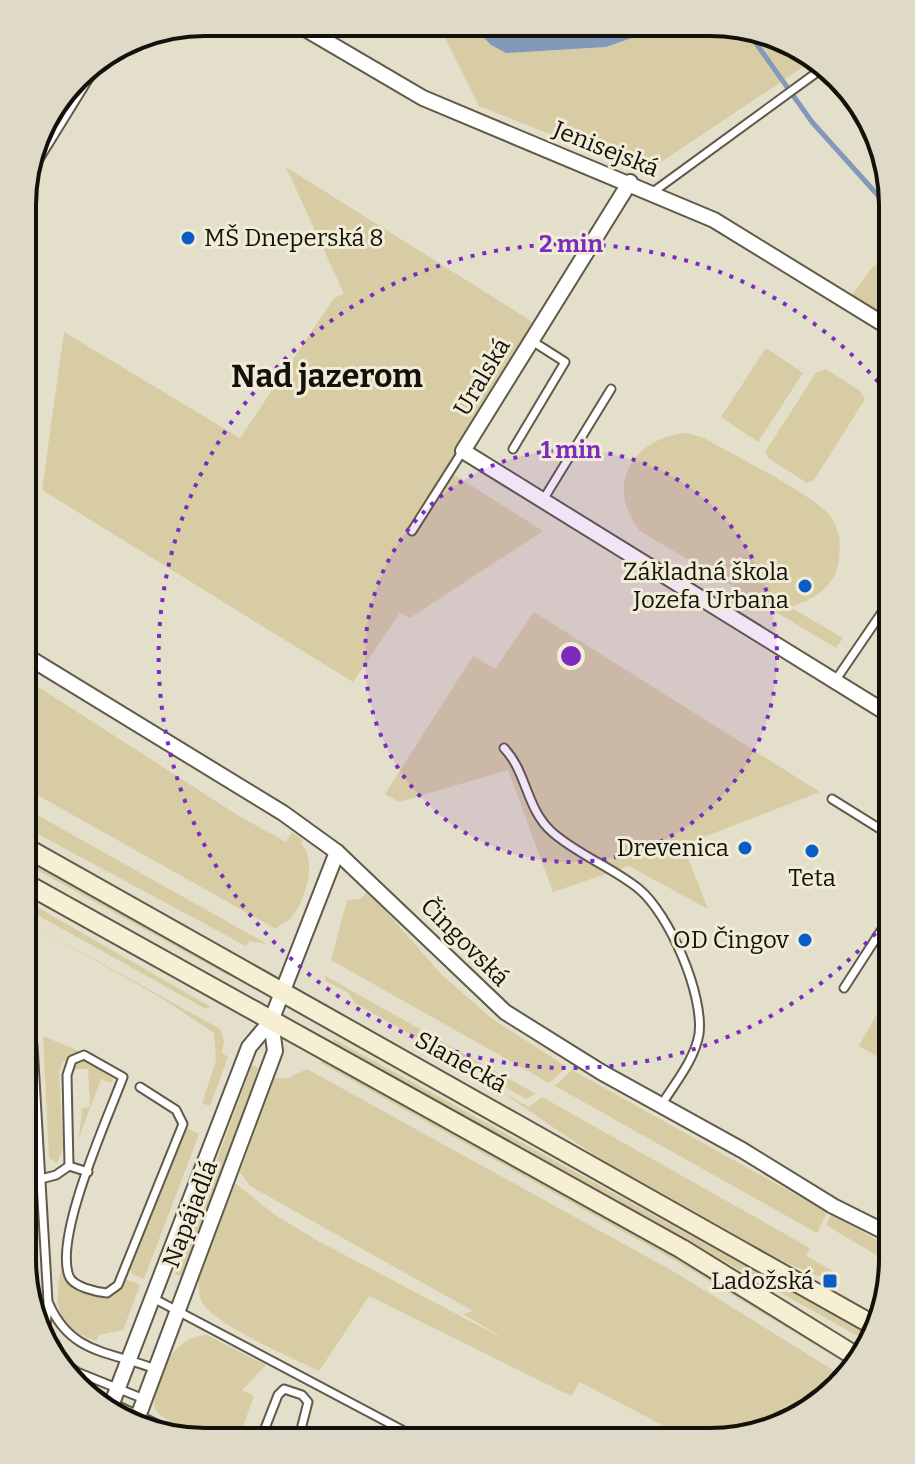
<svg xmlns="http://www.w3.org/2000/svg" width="915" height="1464" font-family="Bitter,serif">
	<rect width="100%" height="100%" fill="#e4dfca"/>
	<g fill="#d7cca3">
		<path d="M438,23L471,24L506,53L606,47L669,25H746L798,51L806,65L658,164L636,168L479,106Z"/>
		<path d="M286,167L539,326L450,472L543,531L410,618L400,613L353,682L42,490L64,332L240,438L334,298L344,294Z"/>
		<path d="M893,250V330L847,302L871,269Z"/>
		<path d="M766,348L803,373L758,442L721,417Z"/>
		<path d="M826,369L860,391L865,399L814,480L807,483L768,458L765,452L816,373Z"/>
		<path d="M686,433L704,438C731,454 815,495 831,517C841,531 841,548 838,565C833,588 811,601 790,607L843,638L836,648L640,531C604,486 632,438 686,433Z"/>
		<path d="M534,612L820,792L683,845L708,909L629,866L553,892L508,770L399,802L385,794L473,656L495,669Z"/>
		<path d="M23,677L239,816L286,842L292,832L303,840L301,844C318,860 305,902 291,918C287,923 280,923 276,929L23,787Z"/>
		<path d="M23,807L267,944L249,941L246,946L23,826Z"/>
		<path d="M23,857L231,972L229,976L23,862Z"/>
		<path d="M368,891L442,975L491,1018L567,1067L549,1083L331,960L347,900L360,899Z"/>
		<path d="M23,899L211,1007L206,1009L23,907Z"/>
		<path d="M22,919L220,1029L224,1041L222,1053L228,1057L210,1106L202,1103L216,1061L214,1033L165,1000Z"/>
		<path d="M325,976L536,1094L526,1099L355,1003L348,993L326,981Z"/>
		<path d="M893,985V1066L859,1046Z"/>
		<path d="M43,1036L79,1051L63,1062L59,1072L63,1149L57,1163L49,1158Z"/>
		<path d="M334,1039L869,1334L867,1341L332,1043Z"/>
		<path d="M323,1059L686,1262L856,1370L683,1265L321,1063Z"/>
		<path d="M86,1060L113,1079L112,1083L101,1079L79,1138L82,1108L90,1107L88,1069H75L78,1061Z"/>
		<path d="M252,1065L259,1068L182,1277L175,1274Z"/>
		<path d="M307,1069L678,1274L846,1378L780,1428L711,1442H695L580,1382L571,1396L369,1296L319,1371C293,1358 218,1326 204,1305C198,1297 199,1289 199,1280L235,1183L275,1215L320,1242L508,1341L463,1314L473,1311L250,1186L240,1172L275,1078H288Z"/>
		<path d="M572,1070L827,1212L817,1233L555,1086Z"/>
		<path d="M502,1092L529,1107L542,1097L810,1248L806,1256L835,1272L830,1281C712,1235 606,1164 502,1092Z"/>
		<path d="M186,1128L199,1134L144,1279L132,1274L130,1269Z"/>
		<path d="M831,1214L893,1249V1265L826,1225Z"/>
		<path d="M62,1264L69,1283L103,1297L116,1294L125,1279L140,1285L123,1330L99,1335L96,1341C53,1326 54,1305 62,1264Z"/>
		<path d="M207,1335L266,1365L242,1390L254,1396L242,1429L257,1435C232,1450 169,1432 154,1407C154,1376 174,1336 207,1335Z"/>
	</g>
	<path fill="#8299bb" d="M471,24L669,25L606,47L506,53L491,45Z"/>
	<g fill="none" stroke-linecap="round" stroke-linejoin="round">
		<path stroke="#8299bb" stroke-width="5" d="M743,25L812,122L893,212"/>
		<defs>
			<g id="service">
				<path d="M653,192L827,65"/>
				<path d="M513,449L565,362L532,341"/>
				<path d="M543,500L611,389"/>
				<path d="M412,531L462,452"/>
				<path d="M835,681L893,596"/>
				<path d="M504,748C527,772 526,809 552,832C578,855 612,867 639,889C669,914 704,994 699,1034C695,1059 675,1083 662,1104"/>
				<path d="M832,799L893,837"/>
				<path d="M844,988L893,912"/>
				<path d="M22,1008L33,1045L48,1302L46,1329L53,1351"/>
				<path d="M69,1166L67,1075L72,1060L84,1055L123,1077C107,1120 54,1236 69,1276C73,1287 97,1292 107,1293L118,1285L183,1124L176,1110L140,1087"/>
				<path d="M41,1179L56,1175L69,1166L88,1172"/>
				<path d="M153,1298L423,1441"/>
				<path d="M49,1304C71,1354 109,1351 155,1369"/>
				<path d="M56,1356L77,1372L144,1399"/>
				<path d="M112,1403L191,1440"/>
				<path d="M260,1441L278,1395L284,1389L302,1395L308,1402L298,1441"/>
			</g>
			<g id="minor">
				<path d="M295,23L423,98L714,220L893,330"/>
				<path d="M25,175L96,60"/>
				<path d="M630,182L463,451L893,717"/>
				<path d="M23,654L283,813L337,852L505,1012L601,1072L742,1150L833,1206L893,1236"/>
				<path d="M109,1411L249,1047L271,1021L337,852"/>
				<path d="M136,1422L275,1051L271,1021"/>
			</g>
			<g id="secondary">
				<path d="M23,846C307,1003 589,1166 873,1325"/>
				<path d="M23,882L682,1249L860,1359"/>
			</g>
		</defs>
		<use href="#service" stroke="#5f5a49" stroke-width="11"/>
		<use href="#minor" stroke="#5f5a49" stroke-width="18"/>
		<use href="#secondary" stroke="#5f5a49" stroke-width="22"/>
		<use href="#service" stroke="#fff" stroke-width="7"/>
		<use href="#minor" stroke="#fff" stroke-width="14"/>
		<use href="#secondary" stroke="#f7efd3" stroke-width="18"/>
	</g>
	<circle cx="571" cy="656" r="206" fill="#7b2cbf" fill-opacity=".12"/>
	<g fill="none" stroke="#7b2cbf" stroke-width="4" stroke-dasharray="4 8">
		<circle cx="571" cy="656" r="206"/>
		<path d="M891 915A412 412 0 1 1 891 397"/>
	</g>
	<g fill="#0c5cc6" stroke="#f1ecd7" stroke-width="3">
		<circle cx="188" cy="238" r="8"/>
		<circle cx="805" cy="586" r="8"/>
		<circle cx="745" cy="848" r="8"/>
		<circle cx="812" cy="851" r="8"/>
		<circle cx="805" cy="940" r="8"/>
		<rect x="822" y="1273" width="16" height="16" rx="4"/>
	</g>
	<g text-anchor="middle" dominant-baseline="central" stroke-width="6" stroke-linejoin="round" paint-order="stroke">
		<g font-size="24" fill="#13110a" stroke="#f1ecd7">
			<text transform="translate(606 149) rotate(22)">Jenisejská</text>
			<text transform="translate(482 377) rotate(-59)">Uralská</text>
			<text transform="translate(465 942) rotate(45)">Čingovská</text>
			<text transform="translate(461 1062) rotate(29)">Slanecká</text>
			<text transform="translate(190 1214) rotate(-69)">Napájadlá</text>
		</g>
		<g font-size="24" fill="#13110a" stroke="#f1ecd7" text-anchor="end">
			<text x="204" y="238" text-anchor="start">MŠ Dneperská 8</text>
			<text x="789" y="572">Základná škola<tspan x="789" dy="28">Jozefa Urbana</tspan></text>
			<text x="729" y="848">Drevenica</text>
			<text x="812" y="878" text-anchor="middle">Teta</text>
			<text x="789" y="940">OD Čingov</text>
			<text x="814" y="1281">Ladožská</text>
		</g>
		<g font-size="32" font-weight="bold" fill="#13110a" stroke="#f1ecd7">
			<text x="327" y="376">Nad jazerom</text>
		</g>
	</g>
	<path d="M0 0H915V1464H0ZM205 36H710A169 169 0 0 1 879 205V1259A169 169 0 0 1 710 1428H205A169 169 0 0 1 36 1259V205A169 169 0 0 1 205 36Z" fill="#dfdac7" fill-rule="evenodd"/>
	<path fill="none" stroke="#13110a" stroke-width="4" d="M205 36H710A169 169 0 0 1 879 205V1259A169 169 0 0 1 710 1428H205A169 169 0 0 1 36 1259V205A169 169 0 0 1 205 36Z"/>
	<circle cx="571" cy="656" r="12" fill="#7b2cbf" stroke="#f1ecd7" stroke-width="4"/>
	<g font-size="24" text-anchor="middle" font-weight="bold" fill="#7b2cbf" stroke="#f1ecd7" stroke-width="6" stroke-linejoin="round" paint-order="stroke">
		<text x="571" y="252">2 min</text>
		<text x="571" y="458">1 min</text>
	</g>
</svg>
